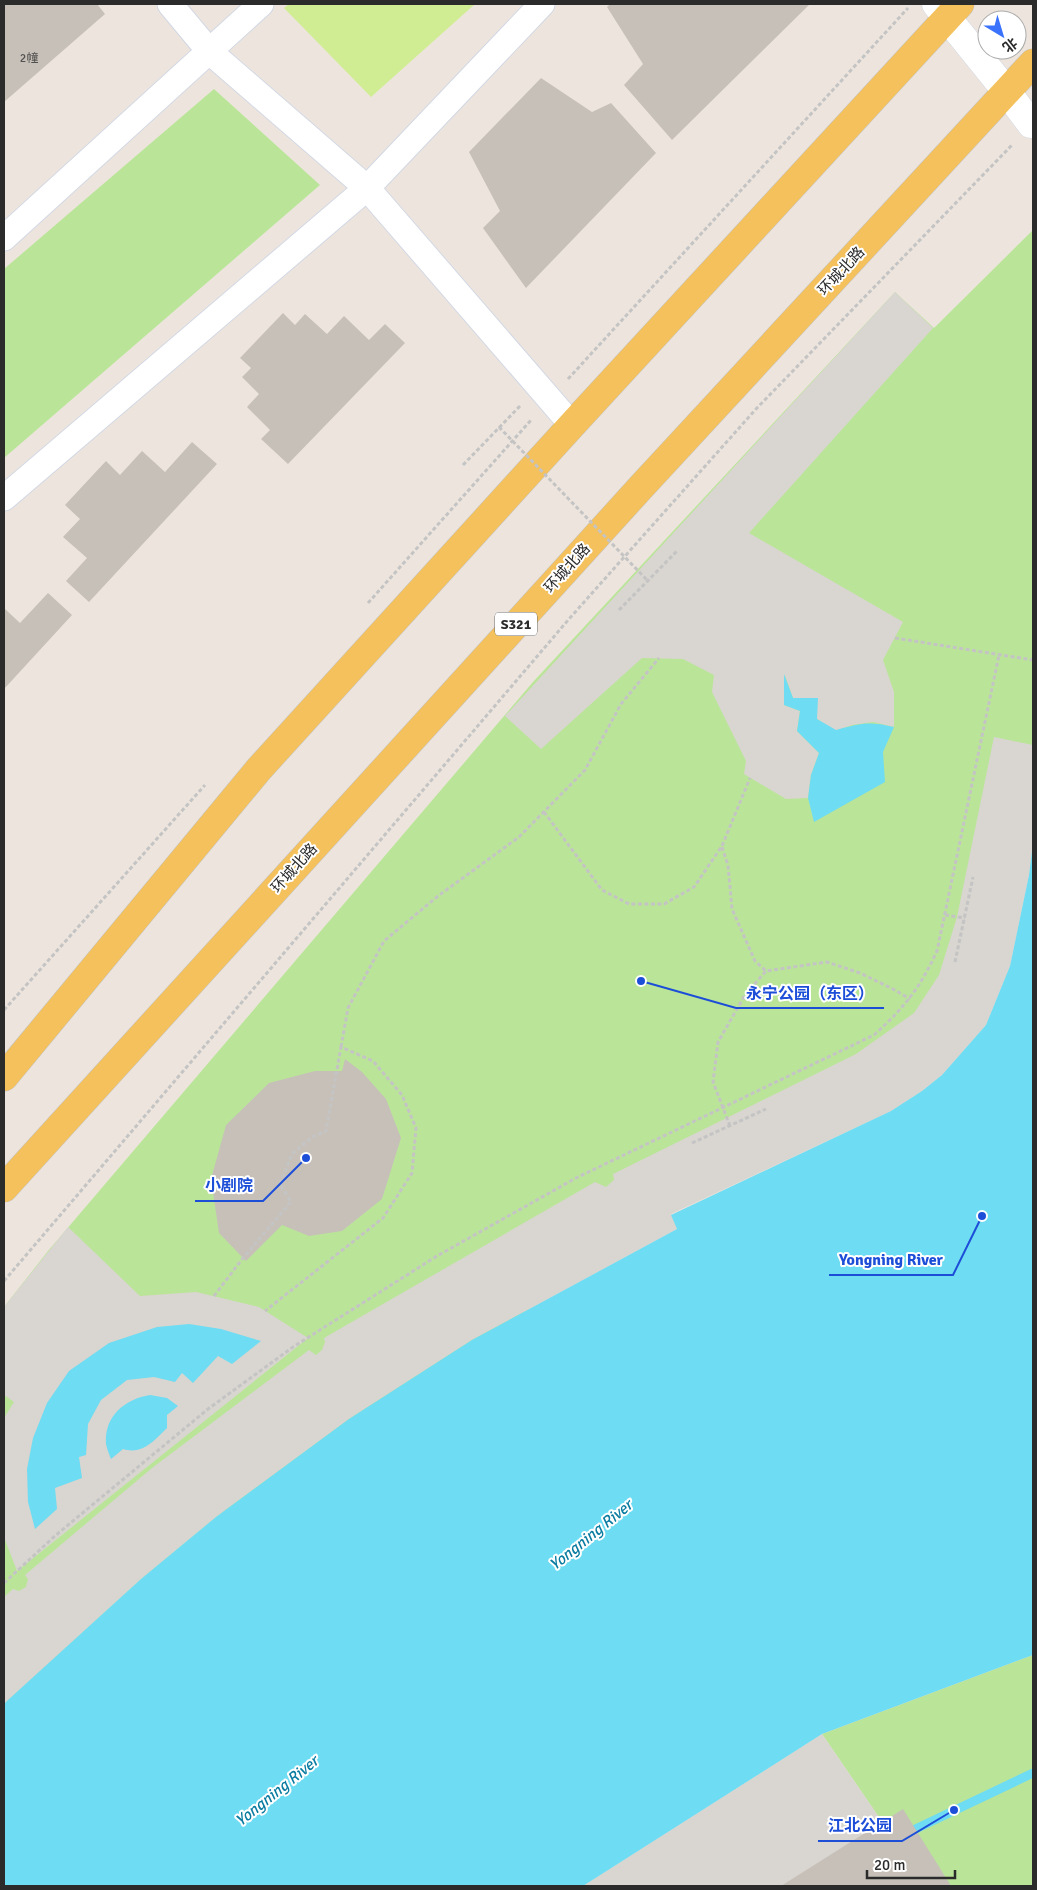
<svg xmlns="http://www.w3.org/2000/svg" width="1037" height="1890" font-family="Signika,'Noto Sans SC',sans-serif">
	<rect width="100%" height="100%" fill="#ede5dd"/>
	<g fill="#bae599">
		<path d="M214,89L320,185L4,458V269Z"/>
		<path d="M1033,230V843L1013,948L671,1214L216,1517L141,1579L4,1704V1307L48,1251L533,682L895,292L934,328Z"/>
		<path d="M1033,1655V1886H926L822,1734Z"/>
	</g>
	<path fill="#d0ed94" d="M289,4H475L371,97L284,8Z"/>
	<g fill="#d9d5d0">
		<path d="M895,292L933,328L749,533L903,622L883,660L894,692V727L873,722L852,725L836,731L817,719L793,698L785,676L784,705L800,711L797,731L819,753L811,775L808,798L786,799L744,774L746,761L712,692L714,675L683,659L642,658L541,749L505,716Z"/>
		<path d="M994,737L1033,745V843L1029,875L1010,966L986,1025L942,1075L922,1091L891,1111L671,1214L677,1229L472,1340L349,1419L216,1517L141,1579L4,1704V1597L13,1589L19,1591L26,1587L28,1579L25,1575L152,1468L309,1350L316,1355L322,1350L325,1342L324,1338L595,1182L606,1187L614,1180L613,1174L856,1054L914,1013L939,975L957,917Z"/>
		<path d="M68,1227L140,1296L196,1292L259,1307L308,1338L17,1571L4,1537V1418L14,1402L4,1395V1307Z"/>
		<path d="M822,1734L926,1886H583Z"/>
	</g>
	<g fill="#6edcf2">
		<path d="M784,674L793,698H818L817,719L836,730C861,723 868,721 894,727L883,752L885,782L814,822L808,798L811,775L819,753L797,731L800,711L784,705Z"/>
		<path d="M1033,843V1655L822,1734L583,1886H4V1704L8,1700L141,1579L216,1517L349,1419L472,1340L677,1229L671,1215L891,1111L922,1091L942,1075L986,1025L1010,966L1029,875Z"/>
		<path d="M189,1324L221,1329L261,1341L232,1364L218,1356L193,1383L182,1373L175,1382L154,1377L127,1380L101,1400L88,1424L86,1455L79,1457L82,1478L55,1488L57,1509L35,1529L28,1502L27,1469L33,1438L47,1403L69,1371L109,1343L157,1327Z"/>
		<path d="M150,1395L167,1398L178,1406L167,1415V1428C154,1441 142,1455 123,1449L111,1459C109,1454 107,1449 106,1444C104,1416 125,1399 150,1395Z"/>
	</g>
	<g fill="none" stroke-linecap="round" stroke-linejoin="round">
		<path stroke="#6edcf2" stroke-width="9" d="M905,1834L1033,1773"/>
	</g>
	<g fill="#c6c0b9">
		<path d="M4,4H97L105,14L4,102Z"/>
		<path d="M610,4H810L672,140L624,85L643,64L607,7Z"/>
		<path d="M541,78L592,112L611,103L656,153L526,288L483,228L500,211L469,152Z"/>
		<path d="M283,313L295,325L305,314L327,334L344,316L369,340L385,324L405,343L288,464L261,439L270,430L247,407L259,394L242,377L251,368L240,358Z"/>
		<path d="M192,442L217,464L89,602L66,581L87,558L63,537L80,519L65,505L106,461L120,475L142,451L165,472Z"/>
		<path d="M48,593L72,615L4,689V608L20,623Z"/>
		<path d="M345,1059L362,1072L386,1099L401,1138L382,1199L342,1231L309,1236L282,1225L246,1261L219,1233L211,1179L226,1125L269,1083L315,1071H342Z"/>
		<path d="M903,1809L951,1886H781Z"/>
	</g>
	<g fill="none" stroke-linecap="round" stroke-linejoin="round">
		<defs>
			<g id="street">
				<path d="M170,4L210,52L367,188L572,425"/>
				<path d="M4,238L261,4"/>
				<path d="M4,498L367,188L542,4"/>
			</g>
			<path id="secondary" d="M936,4L1007,92L1031,124"/>
			<g id="primary">
				<path d="M4,1077L259,769L572,425L960,4"/>
				<path d="M4,1188L642,486L1033,63"/>
			</g>
		</defs>
		<use href="#street" stroke="#d2d8e4" stroke-width="27"/>
		<use href="#secondary" stroke="#d2d8e4" stroke-width="29"/>
		<use href="#primary" stroke="#c4c4c4" stroke-width="29"/>
		<g stroke="#c4c4c4" stroke-width="3" stroke-dasharray="4 2.5" stroke-linecap="butt">
			<path d="M568,379L908,8"/>
			<path d="M463,465L520,406"/>
			<path d="M368,603L532,419"/>
			<path d="M619,610L678,550"/>
			<path d="M895,638L1033,660"/>
			<path d="M544,812L602,890L629,904H664L694,887L722,846L750,778"/>
			<path d="M722,847L728,865L732,909L755,961L766,971L827,962L860,973L893,989L910,999"/>
			<path d="M945,915L965,918"/>
			<path d="M955,962L973,877"/>
			<path d="M4,1010L205,785"/>
			<path d="M341,1047L348,1008L384,941L438,896L519,837L585,770L621,704L659,658"/>
			<path d="M730,1126L713,1082L718,1042L745,995L766,971"/>
			<path d="M692,1143L766,1109"/>
			<path d="M4,1281L569,619L756,409L1012,145"/>
			<path d="M214,1296L243,1258L291,1202L280,1184L292,1154L312,1137L326,1131L341,1047L373,1061L402,1095L416,1128L412,1173L383,1218L265,1311"/>
			<path d="M4,1583L56,1535L208,1409L293,1347L437,1256L576,1178L874,1035C904,1008 920,988 937,951L999,655"/>
		</g>
		<use href="#street" stroke="#fff" stroke-width="25"/>
		<use href="#secondary" stroke="#fff" stroke-width="28"/>
		<use href="#primary" stroke="#f4c15c" stroke-width="28"/>
		<path stroke="#c4c4c4" stroke-width="3" stroke-dasharray="4 2.5" stroke-linecap="butt" d="M499,427L648,581"/>
	</g>
	<g text-anchor="middle" dominant-baseline="central" stroke-width="4" stroke-linejoin="round" paint-order="stroke">
		<g font-size="12" fill="#52504e">
			<text x="29" y="58">2幢</text>
		</g>
		<rect fill="#fff" stroke="#6b6b6b" stroke-width="1" x="495" y="612.5" width="42" height="23" rx="4"/>
		<g font-size="14" font-weight="bold" fill="#2b2b2b">
			<text x="516" y="624">S321</text>
		</g>
		<g font-size="15" fill="#2b2b2b" stroke="#fff">
			<text transform="translate(841 271) rotate(-47)">环城北路</text>
			<text transform="translate(567 568) rotate(-48)">环城北路</text>
			<text transform="translate(294 868) rotate(-48)">环城北路</text>
		</g>
		<g font-size="16" font-style="italic" fill="#0a7ca1" stroke="#fff">
			<text transform="translate(591 1535) rotate(-39)">Yongning River</text>
			<text transform="translate(277 1791) rotate(-39)">Yongning River</text>
		</g>
	</g>
	<path fill="none" stroke="#1d4ed8" stroke-width="2" d="M641 981L736 1008H884M306 1158L263 1201H195M982 1216L953 1275H829M954 1810L902 1841H818"/>
	<g fill="#1d4ed8" stroke="#fff" stroke-width="2">
		<circle cx="641" cy="981" r="5"/>
		<circle cx="306" cy="1158" r="5"/>
		<circle cx="982" cy="1216" r="5"/>
		<circle cx="954" cy="1810" r="5"/>
	</g>
	<g font-size="16" text-anchor="middle" font-weight="bold" fill="#1d4ed8" stroke="#fff" stroke-width="4" stroke-linejoin="round" paint-order="stroke">
		<text x="810" y="999">永宁公园（东区）</text>
		<text x="229" y="1191">小剧院</text>
		<text x="891" y="1265">Yongning River</text>
		<text x="860" y="1831">江北公园</text>
	</g>
	<rect width="1037" height="1890" fill="none" stroke="#2b2b2b" stroke-width="10"/>
	<g transform="translate(1002 35) rotate(142)"><circle r="24" fill="#ffffff" stroke="#aaaaaa"/>
	<path d="M0-4L9 19L0 12L-9 19Z" fill="#3a72fe"/>
	<text y="-8" font-size="14" font-weight="bold" text-anchor="middle" fill="#2b2b2b">北</text>
	</g>
	<path d="M867 1870v8h88v-8" fill="none" stroke="#2b2b2b" stroke-width="2.5"/>
	<text x="874" y="1870" font-size="15" fill="#2b2b2b" stroke="#ffffff" stroke-width="4" paint-order="stroke">20 m</text>
</svg>
